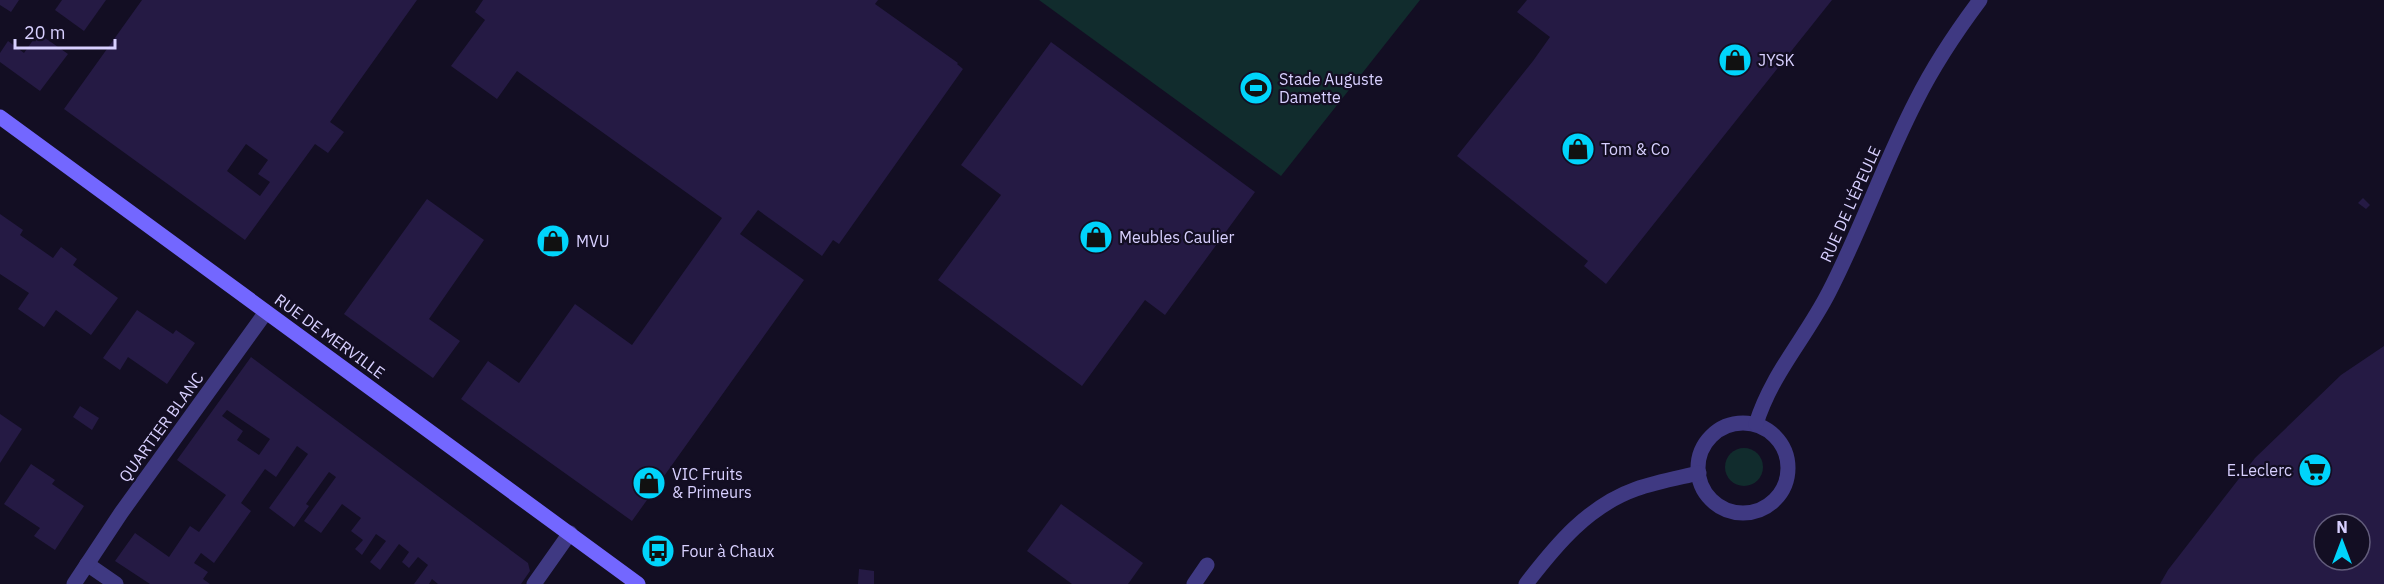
<svg xmlns="http://www.w3.org/2000/svg" width="2384" height="584" font-family="'IBM Plex Sans',sans-serif">
	<rect width="100%" height="100%" fill="#130e23"/>
	<g fill="#112c2d">
		<path d="M1039,0H1420L1281,176Z"/>
		<circle cx="1744" cy="467" r="19"/>
	</g>
	<g fill="#251a44" fill-rule="evenodd">
		<path d="M0,0H19L11,12L0,5Z"/>
		<path d="M62,0H106L84,31L55,10Z"/>
		<path d="M142,0H417L330,122L344,132L328,153L315,144L245,240L64,109ZM246,144L268,160L258,174L270,182L260,196L227,171Z"/>
		<path d="M483,0H878L875,4L958,63L957,64L963,69L839,244L833,240L822,256L758,210L740,234L804,280L632,521L461,399L488,361L519,383L575,304L632,345L722,218L517,71L497,99L451,66L485,20L475,12Z"/>
		<path d="M1527,0H1832L1606,284L1584,266L1588,261L1457,156L1533,61L1550,37L1517,12Z"/>
		<path d="M38,33L68,54L40,91L0,62V53L8,41L24,53Z"/>
		<path d="M1051,42L1255,192L1165,315L1145,300L1082,386L938,280L1001,195L961,165Z"/>
		<path d="M2363,198L2370,205L2366,209L2358,203Z"/>
		<path d="M427,199L484,240L429,319L460,341L433,378L344,314Z"/>
		<path d="M0,214L23,230L20,235L53,258L61,247L77,259L73,265L118,298L91,335L56,310L44,327L18,309L29,293L0,274Z"/>
		<path d="M137,310L173,334L176,330L195,343L167,384L128,357L120,370L103,358Z"/>
		<path d="M2384,346V584H2160L2168,570L2255,458L2341,375ZM2324,524H2360V560H2324Z"/>
		<path d="M251,357L528,563L530,571L521,584H438L432,579L429,584H414L428,565L418,557L409,568L402,562L409,552L399,544L380,570L370,562L386,541L376,534L362,555L355,549L363,540L351,531L361,518L342,504L321,533L304,521L336,477L329,472L306,504L309,506L294,527L269,508L308,454L297,446L276,477L265,469L241,503L251,511L214,563L201,553L194,563L208,572L203,579L210,584H150L115,561L135,533L169,557L190,526L199,532L226,495L177,460ZM227,410L270,439L259,455L237,440L243,431L222,416Z"/>
		<path d="M80,406L99,418L92,430L73,417Z"/>
		<path d="M0,414L22,429L0,463Z"/>
		<path d="M31,464L55,480L52,484L84,506L55,550L34,536L40,528L4,504Z"/>
		<path d="M1061,504L1143,563L1128,584H1072L1027,551Z"/>
		<path d="M859,569L874,571V584H858Z"/>
	</g>
	<g fill="none" stroke-linecap="round" stroke-linejoin="round">
		<path stroke="#3f3982" stroke-width="15" d="M1194,584L1207,565"/>
		<g stroke="#3f3982" stroke-width="15">
			<circle cx="1743" cy="468" r="45"/>
			<path d="M1756,424C1772,373 1805,339 1829,292C1861,230 1884,163 1916,101C1934,65 1956,32 1980,0"/>
			<path d="M87,564L116,584"/>
			<path d="M74,584L121,513L266,312"/>
			<path d="M534,584L570,533"/>
			<path d="M1526,584C1556,545 1588,506 1636,489C1656,482 1678,478 1699,473"/>
		</g>
		<path stroke="#7367ff" stroke-width="15" d="M0,117L638,584"/>
	</g>
	<defs>
		<symbol id="shop-disc" viewBox="-11 -11 22 22"><circle r="9.5" fill="#00d4fb" stroke="#130e23"/><path d="M-5-2.5h2.3a2.7 3.5 0 0 1 5.4 0H5L5.5 6h-11ZM-1.5-2.5h3a1.5 2.3 0 0 0-3 0Z" fill="#111"/></symbol>
		<symbol id="stadium-disc" viewBox="-11 -11 22 22"><circle r="9.5" fill="#00d4fb" stroke="#130e23"/><path d="M0-5a6.5 5 0 1 0 0 10a6.5 5 0 1 0 0-10ZM-3.5-1.8h7v3.6h-7Z" fill="#111"/></symbol>
		<symbol id="supermarket-disc" viewBox="-11 -11 22 22"><circle r="9.5" fill="#00d4fb" stroke="#130e23"/><path d="M-6-5.5h2.5l.6 2H6L4.5 2H-2.5L-4.4-4H-6ZM-1.5 3.2a1.3 1.3 0 1 0 .1 0ZM3 3.2a1.3 1.3 0 1 0 .1 0Z" fill="#111"/></symbol>
		<symbol id="bus-disc" viewBox="-11 -11 22 22"><circle r="9.5" fill="#00d4fb" stroke="#130e23"/><path d="M-5-6H5V4H4V6H2V4H-2V6H-4V4H-5ZM-3.5-4V0h7V-4ZM-3.5 1.2v1.5H-2V1.2ZM2 1.2v1.5H3.5V1.2Z" fill="#111"/></symbol>
	</defs>
	<g fill-rule="evenodd">
		<use href="#shop-disc" x="1716" y="41" width="38" height="38"/>
		<use href="#stadium-disc" x="1237" y="69" width="38" height="38"/>
		<use href="#shop-disc" x="1559" y="130" width="38" height="38"/>
		<use href="#shop-disc" x="1077" y="218" width="38" height="38"/>
		<use href="#shop-disc" x="534" y="222" width="38" height="38"/>
		<use href="#supermarket-disc" x="2296" y="451" width="38" height="38"/>
		<use href="#shop-disc" x="630" y="464" width="38" height="38"/>
		<use href="#bus-disc" x="639" y="532" width="38" height="38"/>
	</g>
	<g text-anchor="middle" dominant-baseline="central" stroke-width="4.5" stroke-linejoin="round" paint-order="stroke">
		<g font-size="16" fill="#d8d0ff" stroke="#130e23" text-anchor="start">
			<text x="1758" y="60">JYSK</text>
			<text x="1279" y="79">Stade Auguste<tspan x="1279" dy="18">Damette</tspan></text>
			<text x="1601" y="149">Tom &amp; Co</text>
			<text x="1119" y="237">Meubles Caulier</text>
			<text x="576" y="241">MVU</text>
			<text x="2292" y="470" text-anchor="end">E.Leclerc</text>
			<text x="672" y="474">VIC Fruits<tspan x="672" dy="18">&amp; Primeurs</tspan></text>
			<text x="681" y="551">Four à Chaux</text>
		</g>
		<g font-size="16" fill="#d8d0ff" stroke="#130e23">
			<text transform="translate(1850 204) rotate(-66)">RUE DE L'ÉPEULE</text>
			<text transform="translate(330 336) rotate(36)">RUE DE MERVILLE</text>
			<text transform="translate(161 427) rotate(-54)">QUARTIER BLANC</text>
		</g>
	</g>
	<g transform="translate(2342 542)"><circle r="28" fill="#130e23" stroke="#625c7b" stroke-width="1.5"/>
	<path d="M0-4.5L10 22L0 15L-10 22Z" fill="#00d4fb"/>
	<text y="-9" font-size="16" font-weight="bold" text-anchor="middle" fill="#d8d0ff">N</text>
	</g>
	<path d="M15 39v9h100v-9" fill="none" stroke="#d8d0ff" stroke-width="3"/>
	<text x="24" y="39" font-size="18" fill="#d8d0ff" stroke="#130e23" stroke-width="4.5" paint-order="stroke">20 m</text>
</svg>
